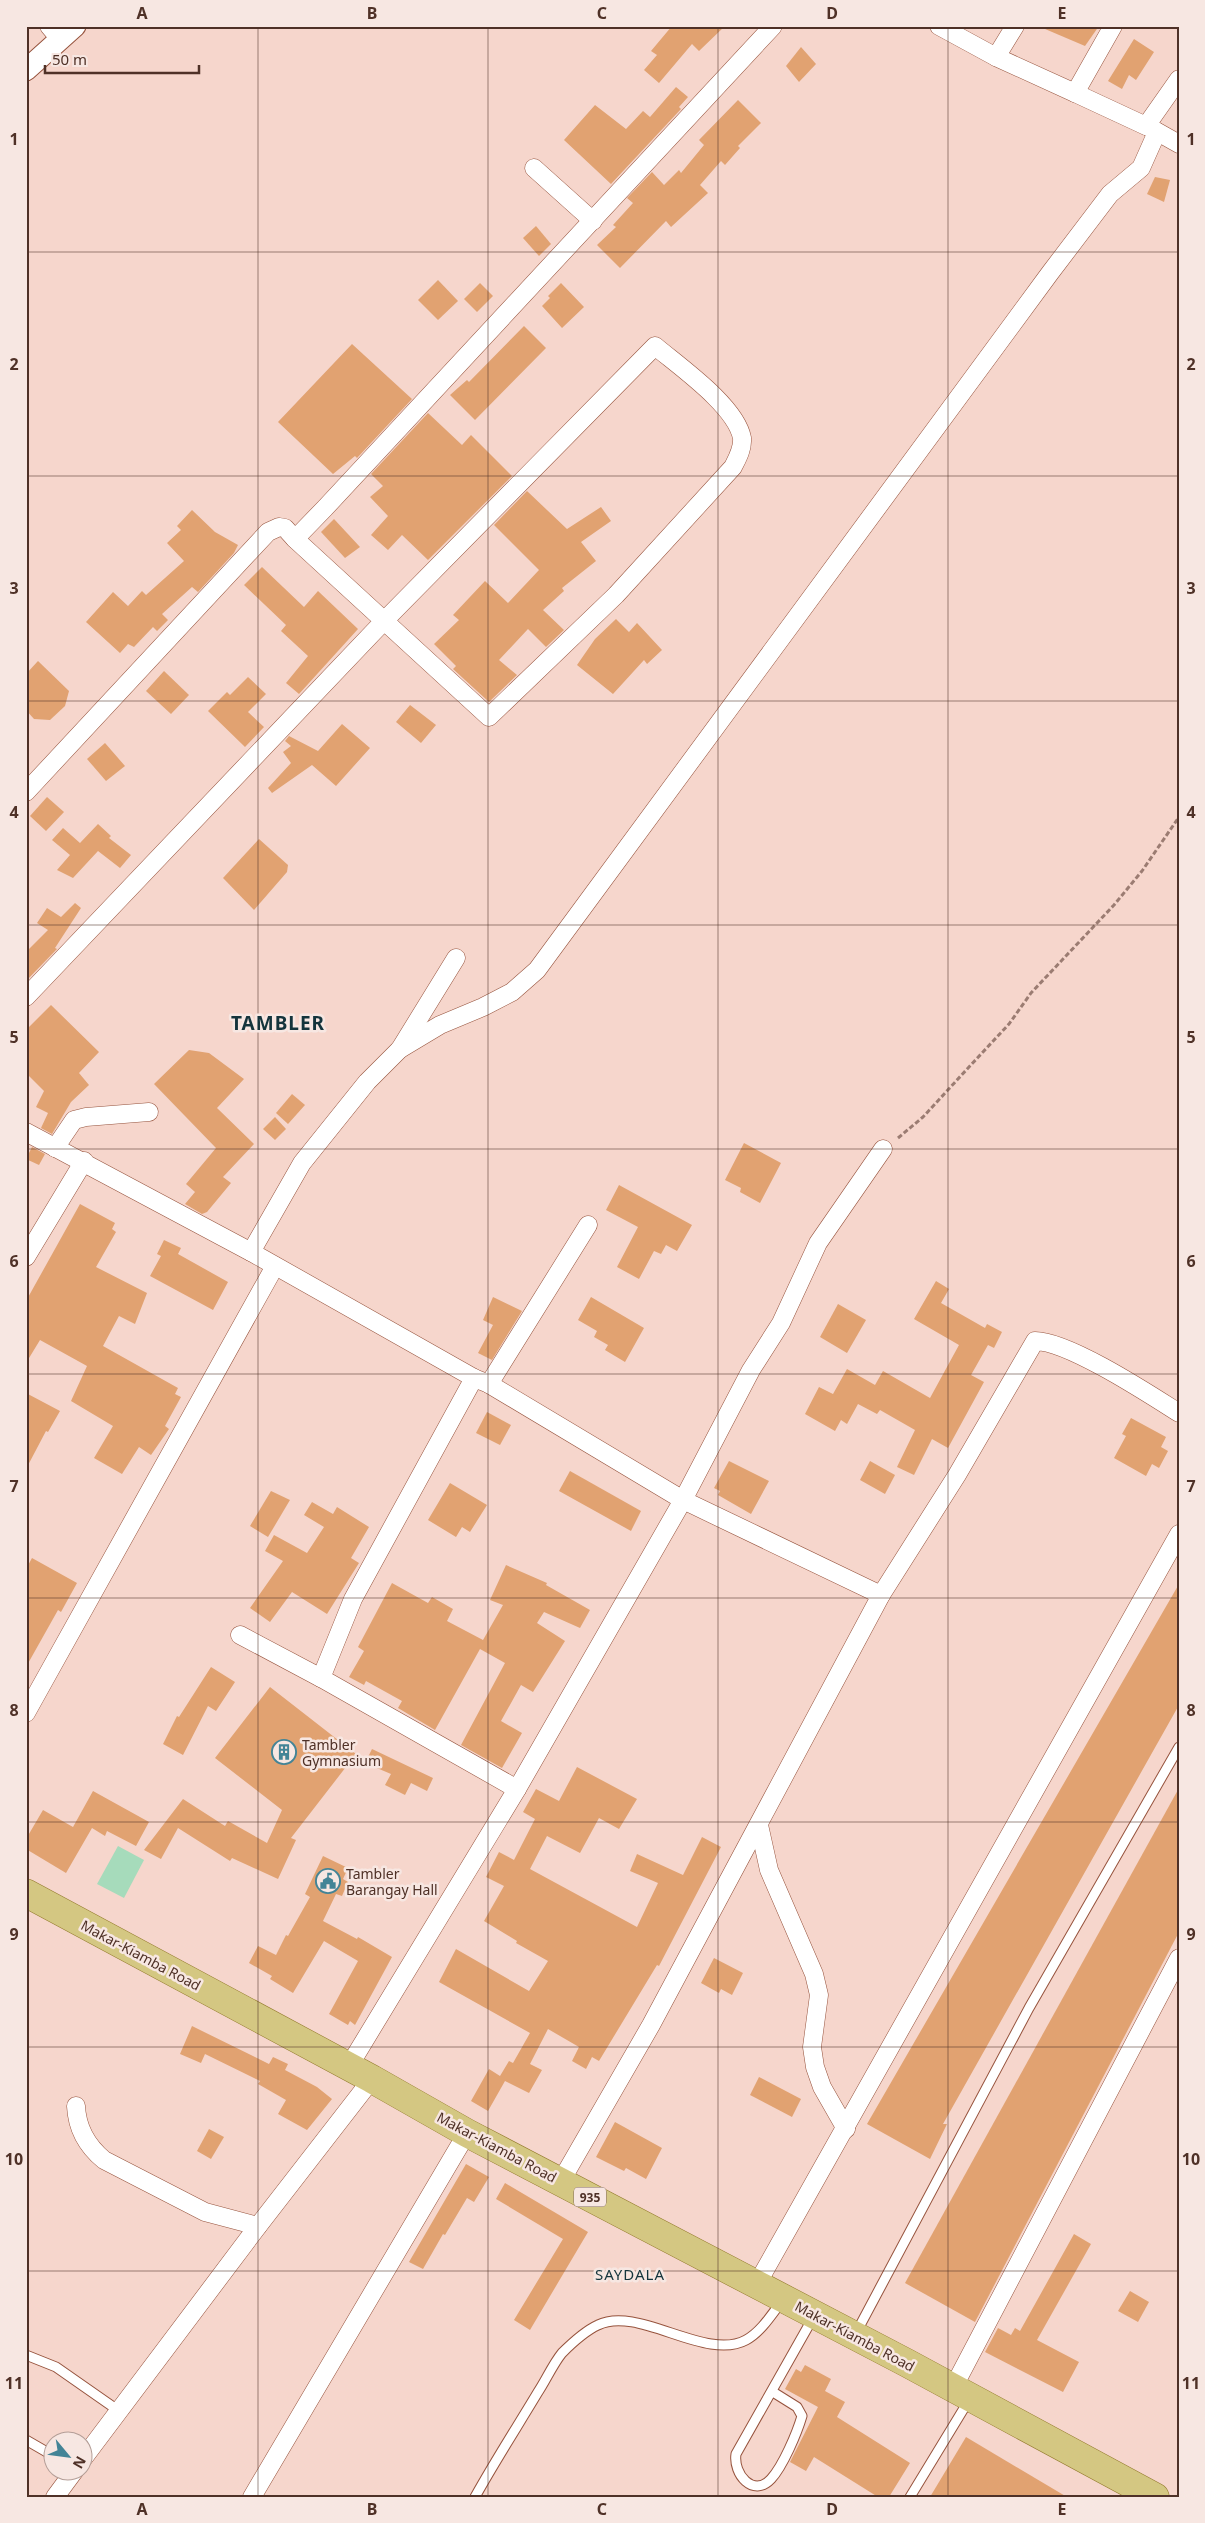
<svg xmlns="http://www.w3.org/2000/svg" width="1205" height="2523" font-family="'Noto Sans',sans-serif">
	<rect width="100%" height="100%" fill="#f6d6cc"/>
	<path fill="#a6dbbb" d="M118,1846L144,1860L124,1898L97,1884Z"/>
	<g fill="#e1a271">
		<path d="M672,26H725L699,51L692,44L659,83L644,70L657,55L651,51Z"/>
		<path d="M1038,26H1099L1085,46Z"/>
		<path d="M1134,39L1154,52L1136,80L1129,75L1122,89L1108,81Z"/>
		<path d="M801,47L816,64L799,82L786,66Z"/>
		<path d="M676,87L688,97L679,107L681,109L611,184L564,140L595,105L626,129L643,111L650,117Z"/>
		<path d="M738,100L761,123L738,146L740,148L725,165L721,161L700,185L708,193L671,227L666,221L620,268L597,245L616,227L613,225L633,203L627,198L652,172L664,185L679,170L681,173L704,145L699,140Z"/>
		<path d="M1155,177L1170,180L1164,202L1147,194Z"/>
		<path d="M536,226L551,244L539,256L523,238Z"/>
		<path d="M438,280L458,301L438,320L418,300Z"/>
		<path d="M480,283L493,296L477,312L464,299Z"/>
		<path d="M561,283L584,307L562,328L542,306L550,298L548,296Z"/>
		<path d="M524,326L546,348L475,420L450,395L467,380L469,382Z"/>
		<path d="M352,344L412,399L357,458L355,456L333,474L278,422Z"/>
		<path d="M428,413L462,445L471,435L512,476L428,560L402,535L388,550L371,535L388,516L370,497L383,486L371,474Z"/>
		<path d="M527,491L567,529L601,507L611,521L581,542L596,561L562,588L564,591L543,610L564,630L546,647L528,629L499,660L517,675L489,702L453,669L456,666L434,644L459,620L453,615L485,581L508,603L539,570L494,525Z"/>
		<path d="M192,510L215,532L238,545L234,553L198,592L192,587L162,614L168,620L157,631L153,627L134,647L128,644L120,653L86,622L113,592L128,606L142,591L146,595L184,561L167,543L181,530L177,526Z"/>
		<path d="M334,519L360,547L345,558L321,532Z"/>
		<path d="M262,567L304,607L318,591L358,629L299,694L286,683L308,656L281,631L286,625L244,585Z"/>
		<path d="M616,619L629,632L637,623L662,650L647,664L644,660L613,694L577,665L595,639Z"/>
		<path d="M38,661L69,691L65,706L50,720L34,719L26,710V674Z"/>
		<path d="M164,671L189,695L171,714L146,691Z"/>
		<path d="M248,677L266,694L248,712L264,727L245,747L208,711L227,692L230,695Z"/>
		<path d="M410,705L436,725L421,743L396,722Z"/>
		<path d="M342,724L370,748L336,786L312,765L272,793L268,788L291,763L283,752L291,746L285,741L289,736L318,751Z"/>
		<path d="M105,743L125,766L106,781L87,759Z"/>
		<path d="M47,797L64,812L46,831L30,816Z"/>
		<path d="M98,824L111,836L109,838L131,855L120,868L98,851L73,878L57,870L70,855L52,840L63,828L80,843Z"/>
		<path d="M259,839L288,865L287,872L254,910L223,878Z"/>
		<path d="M75,903L81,908L55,948L57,949L26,981V952L48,930L37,923L47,908L61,917Z"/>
		<path d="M51,1005L99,1052L79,1073L89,1085L71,1102L52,1134L41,1128L48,1113L36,1107L44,1091L26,1073V1030Z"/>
		<path d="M189,1050L209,1053L244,1079L217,1108L254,1144L223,1177L231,1183L207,1212L202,1214L185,1204L195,1192L186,1184L216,1148L154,1084Z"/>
		<path d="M292,1094L305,1105L288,1124L276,1113Z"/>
		<path d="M275,1117L286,1129L275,1140L263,1129Z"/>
		<path d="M744,1143L781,1163L760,1203L740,1192L741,1188L725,1180Z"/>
		<path d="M32,1147L45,1154L39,1165L26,1159Z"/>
		<path d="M619,1185L692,1225L677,1251L666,1245L661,1254L654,1251L639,1279L617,1267L638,1227L606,1210Z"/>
		<path d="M80,1204L115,1223L112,1229L116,1232L96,1267L147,1293L135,1324L119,1316L103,1346L178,1388L175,1394L181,1397L165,1426L169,1429L151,1455L139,1447L122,1474L94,1458L113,1426L71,1401L87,1366L40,1340L26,1363V1301Z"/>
		<path d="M164,1240L181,1248L178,1254L228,1282L213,1310L150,1276L161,1256L157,1254Z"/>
		<path d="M936,1281L949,1289L941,1303L985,1328L987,1324L1002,1332L994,1348L988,1345L971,1375L984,1382L948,1448L932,1439L914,1475L897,1467L915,1430L880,1410L877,1414L858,1404L847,1424L841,1420L835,1431L805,1414L819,1387L833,1394L847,1369L875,1385L883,1371L930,1398L959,1345L914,1319Z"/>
		<path d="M493,1297L522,1311L492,1360L478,1353L493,1325L483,1320Z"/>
		<path d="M591,1297L644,1328L625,1362L605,1350L608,1345L594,1337L597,1331L578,1320Z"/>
		<path d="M838,1304L866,1320L847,1353L820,1337Z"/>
		<path d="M26,1393L60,1411L48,1432L46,1431L26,1469Z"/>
		<path d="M487,1412L511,1425L500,1445L476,1433Z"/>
		<path d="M1131,1418L1166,1437L1161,1447L1168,1451L1159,1468L1152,1464L1146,1476L1114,1458L1126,1436L1122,1434Z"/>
		<path d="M729,1461L769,1481L751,1514L718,1495L720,1491L714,1488Z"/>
		<path d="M870,1461L895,1475L885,1494L860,1480Z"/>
		<path d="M570,1471L641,1511L631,1531L559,1491Z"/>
		<path d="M450,1483L487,1505L470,1532L462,1527L456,1537L428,1520Z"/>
		<path d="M271,1491L290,1500L268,1537L250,1526Z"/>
		<path d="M312,1502L333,1514L337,1507L369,1527L351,1558L359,1563L327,1614L292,1592L270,1622L250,1608L283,1561L265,1551L274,1535L307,1553L324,1527L304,1515Z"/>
		<path d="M32,1558L77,1583L61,1612L58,1610L26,1667V1569Z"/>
		<path d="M506,1565L547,1583L546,1585L590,1610L580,1628L544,1612L537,1623L565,1641L533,1692L521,1685L501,1721L522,1733L502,1768L461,1745L505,1663L480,1649L435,1730L398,1708L402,1701L366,1681L364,1685L349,1677L364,1651L358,1647L392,1583L428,1603L432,1597L453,1609L447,1621L483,1640L503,1605L490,1600Z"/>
		<path d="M1179,1584V1705L943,2124H947L930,2159L867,2124Z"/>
		<path d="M211,1667L235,1682L216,1711L208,1706L183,1755L163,1744L177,1716L179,1717Z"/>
		<path d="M270,1687L356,1754L291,1838L296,1840L278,1879L232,1858L230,1861L178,1828L161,1859L144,1850L183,1799L225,1826L228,1821L267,1843L282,1810L215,1758Z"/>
		<path d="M372,1749L433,1778L427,1791L411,1783L405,1795L385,1785L391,1774L365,1763Z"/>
		<path d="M577,1767L637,1799L619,1829L599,1818L580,1853L547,1836L530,1869L637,1927L658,1883L630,1871L637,1854L683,1875L702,1837L721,1847L659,1966L657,1965L599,2061L592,2057L586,2069L572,2061L579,2047L548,2029L530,2064L542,2070L529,2093L505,2081L488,2111L471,2101L489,2069L500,2076L509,2061L513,2063L530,2033L439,1982L456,1949L529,1991L548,1961L516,1943L517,1941L484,1921L504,1886L486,1877L499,1852L514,1860L535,1819L523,1812L536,1789L559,1801Z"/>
		<path d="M1179,1788V1932L975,2322L905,2283Z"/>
		<path d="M93,1791L149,1822L136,1846L107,1831L105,1836L92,1828L66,1873L26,1849V1839L43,1810L73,1827Z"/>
		<path d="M323,1856L348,1868L343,1879L348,1882L342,1896L336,1894L323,1921L357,1939L358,1937L392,1957L355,2025L350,2021L348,2025L329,2014L358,1961L324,1941L293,1993L270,1979L272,1976L249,1963L258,1946L276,1955L286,1935L288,1936L310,1897L305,1894Z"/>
		<path d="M714,1958L743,1973L732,1995L721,1989L719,1993L701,1983Z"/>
		<path d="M192,2026L269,2064L273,2057L288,2064L285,2070L317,2087L332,2099L307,2130L278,2114L286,2100L258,2084L260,2081L205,2054L201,2063L180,2054Z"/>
		<path d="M759,2077L801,2099L792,2117L750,2095Z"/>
		<path d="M615,2122L662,2148L646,2179L626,2168L624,2171L596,2157Z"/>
		<path d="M209,2129L224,2137L211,2159L197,2151Z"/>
		<path d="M466,2164L489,2177L474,2202L467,2198L445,2235L443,2234L423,2269L409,2262Z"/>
		<path d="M505,2183L588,2232L530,2330L514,2320L563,2239L496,2199Z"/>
		<path d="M1074,2234L1091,2244L1037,2340L1079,2362L1063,2392L985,2352L998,2328L1011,2335L1015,2328L1020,2331Z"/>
		<path d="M1130,2291L1149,2302L1138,2322L1118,2311Z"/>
		<path d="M805,2365L831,2379L825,2391L845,2402L837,2417L910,2463L889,2497H878L814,2457L806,2471L790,2462L818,2407L785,2389L796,2369L801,2372Z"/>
		<path d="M966,2437L1067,2497H930Z"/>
	</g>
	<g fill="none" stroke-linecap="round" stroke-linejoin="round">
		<defs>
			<g id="service">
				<path d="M856,2333L1029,2008L1179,1747"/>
				<path d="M26,2355L56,2367L119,2411"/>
				<path d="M773,2392L797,2407L802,2416C797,2433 783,2466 771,2479C753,2498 733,2474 736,2454L814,2316"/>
				<path d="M26,2440L52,2455"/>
				<path d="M475,2497C495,2461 517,2427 538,2392C546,2380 553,2364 562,2353C572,2343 585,2331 598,2325C638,2305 706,2362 746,2340C761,2332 772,2314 782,2301"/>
				<path d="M910,2497L969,2400"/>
			</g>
			<g id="minor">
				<path d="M49,26L60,39"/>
				<path d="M939,26L996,57L1075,93L1113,26"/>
				<path d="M996,57L1015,26"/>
				<path d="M1075,93L1146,126L1179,79"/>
				<path d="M1147,126L1179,144"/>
				<path d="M534,168L593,221"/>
				<path d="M26,792L268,532L279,527L285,528L295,539L325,508L773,26"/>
				<path d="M26,997L383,622L655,346C680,367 736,406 742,438C743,449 737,459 733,467L616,595L489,717L295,539"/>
				<path d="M400,1049L440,1025L483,1007L512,992L537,970L1050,273L1110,194L1141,168L1157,132"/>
				<path d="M26,1132L251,1252L474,1378L489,1384L683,1500L881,1595"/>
				<path d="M55,1148L74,1120L86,1117L149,1112"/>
				<path d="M251,1252L302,1163L367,1082L400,1049L456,958"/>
				<path d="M26,1257L84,1161"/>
				<path d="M474,1378L353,1599L321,1678L517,1789"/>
				<path d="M489,1384L588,1225"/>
				<path d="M240,1635L321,1678"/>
				<path d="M26,1713L275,1266"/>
				<path d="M759,1825L769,1870L814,1974L819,1995L812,2047L815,2067L822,2087L846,2129"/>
				<path d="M349,2066L517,1789L683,1500L751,1370L781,1323L818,1243L883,1149"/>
				<path d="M76,2106C77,2128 87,2146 104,2160L205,2212L258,2226"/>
				<path d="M561,2181L651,2025L881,1595L957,1475L1035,1341C1068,1341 1149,1394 1179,1413"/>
				<path d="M757,2284L1179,1534"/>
				<path d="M953,2388L1179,1958"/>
				<path d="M82,2460L258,2226L372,2079"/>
				<path d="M55,2497L75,2470"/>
				<path d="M252,2497L467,2133"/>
			</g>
			<path id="tertiary" d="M26,70L75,26"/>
			<path id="primary" d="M26,1893L372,2079L467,2133L907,2363L1155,2497"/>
		</defs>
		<use href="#service" stroke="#96533d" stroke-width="11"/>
		<use href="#minor" stroke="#96533d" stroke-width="19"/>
		<use href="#tertiary" stroke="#96533d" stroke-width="23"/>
		<use href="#primary" stroke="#937a2c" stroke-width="29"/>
		<path stroke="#9b7c72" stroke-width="3" stroke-dasharray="5 2.5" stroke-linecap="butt" d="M898,1138L923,1117L969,1067L1009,1024L1031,993L1114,905L1142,871L1179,817"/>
		<use href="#service" stroke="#fff" stroke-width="9"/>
		<use href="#minor" stroke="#fff" stroke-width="18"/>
		<use href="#tertiary" stroke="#fff" stroke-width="21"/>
		<use href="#primary" stroke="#d4c782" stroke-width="28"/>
	</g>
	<path fill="none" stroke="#4f3127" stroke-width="1" stroke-opacity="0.55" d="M258,26V2497M488,26V2497M718,26V2497M948,26V2497M26,252H1179M26,476H1179M26,701H1179M26,925H1179M26,1149H1179M26,1374H1179M26,1598H1179M26,1822H1179M26,2047H1179M26,2271H1179"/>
	<defs>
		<symbol id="building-ring" viewBox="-11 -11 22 22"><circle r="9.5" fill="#f7e7e2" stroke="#438496" stroke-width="1.5"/><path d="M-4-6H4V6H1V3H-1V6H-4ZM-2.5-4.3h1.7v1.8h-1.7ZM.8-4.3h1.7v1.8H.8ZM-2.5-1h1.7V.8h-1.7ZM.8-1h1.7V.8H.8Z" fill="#438496"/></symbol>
		<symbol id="civic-ring" viewBox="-11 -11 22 22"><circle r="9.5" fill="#f7e7e2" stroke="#438496" stroke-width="1.5"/><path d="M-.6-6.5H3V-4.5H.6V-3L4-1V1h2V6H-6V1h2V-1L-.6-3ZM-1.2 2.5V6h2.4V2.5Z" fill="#438496"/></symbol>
	</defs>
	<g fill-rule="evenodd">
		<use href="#building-ring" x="270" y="1738" width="28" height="28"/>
		<use href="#civic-ring" x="314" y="1867" width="28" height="28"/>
	</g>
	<g text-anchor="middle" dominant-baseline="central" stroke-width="5" stroke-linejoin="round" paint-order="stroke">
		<rect fill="#f7e7e2" stroke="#81685f" stroke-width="1" x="574" y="2187.5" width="32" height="19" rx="4"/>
		<g font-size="12" font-weight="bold" fill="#4f3127">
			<text x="590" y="2197">935</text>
		</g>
		<g font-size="14" fill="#4f3127" stroke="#f7e7e2" text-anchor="start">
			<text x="302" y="1744">Tambler<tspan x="302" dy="16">Gymnasium</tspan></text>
			<text x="346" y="1873">Tambler<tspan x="346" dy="16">Barangay Hall</tspan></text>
		</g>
		<g font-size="14" fill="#4f3127" stroke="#f7e7e2">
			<text transform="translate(141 1955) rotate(28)">Makar-Kiamba Road</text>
			<text transform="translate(497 2147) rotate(28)">Makar-Kiamba Road</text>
			<text transform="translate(855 2336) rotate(28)">Makar-Kiamba Road</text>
		</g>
		<g font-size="15" letter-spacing="1" fill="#14343c" stroke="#f7e7e2">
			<text x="630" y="2274">SAYDALA</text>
		</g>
		<g font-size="19" font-weight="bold" letter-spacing="1" fill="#14343c" stroke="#f7e7e2">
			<text x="278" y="1023">TAMBLER</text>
		</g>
	</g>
	<rect width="1205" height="2523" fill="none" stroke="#f7e7e2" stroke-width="55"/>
	<g transform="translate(68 2456) rotate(119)"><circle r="24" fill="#f7e7e2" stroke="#b49e97"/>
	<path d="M0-4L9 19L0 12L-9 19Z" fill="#438496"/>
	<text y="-8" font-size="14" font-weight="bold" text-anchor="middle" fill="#4f3127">N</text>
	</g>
	<path d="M45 65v8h154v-8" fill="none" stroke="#4f3127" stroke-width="2.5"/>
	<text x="52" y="65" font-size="15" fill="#4f3127" stroke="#f7e7e2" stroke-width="4" paint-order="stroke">50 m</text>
	<rect x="28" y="28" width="1150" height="2468" fill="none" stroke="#4f3127" stroke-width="2"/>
	<g font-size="16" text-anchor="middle" font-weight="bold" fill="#4f3127">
		<text x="142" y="19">A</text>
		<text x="372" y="19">B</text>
		<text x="602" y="19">C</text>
		<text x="832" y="19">D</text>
		<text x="1062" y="19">E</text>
		<text x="14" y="145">1</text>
		<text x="1191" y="145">1</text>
		<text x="14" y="370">2</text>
		<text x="1191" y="370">2</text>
		<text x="14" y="594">3</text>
		<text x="1191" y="594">3</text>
		<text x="14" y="818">4</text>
		<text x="1191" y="818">4</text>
		<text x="14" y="1043">5</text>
		<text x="1191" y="1043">5</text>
		<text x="14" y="1267">6</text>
		<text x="1191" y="1267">6</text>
		<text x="14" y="1492">7</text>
		<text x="1191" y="1492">7</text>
		<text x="14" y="1716">8</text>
		<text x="1191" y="1716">8</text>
		<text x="14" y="1940">9</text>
		<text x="1191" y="1940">9</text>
		<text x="14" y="2165">10</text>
		<text x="1191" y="2165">10</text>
		<text x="14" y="2389">11</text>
		<text x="1191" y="2389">11</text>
		<text x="142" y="2515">A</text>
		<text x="372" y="2515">B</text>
		<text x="602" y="2515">C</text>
		<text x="832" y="2515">D</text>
		<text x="1062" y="2515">E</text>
	</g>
</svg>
